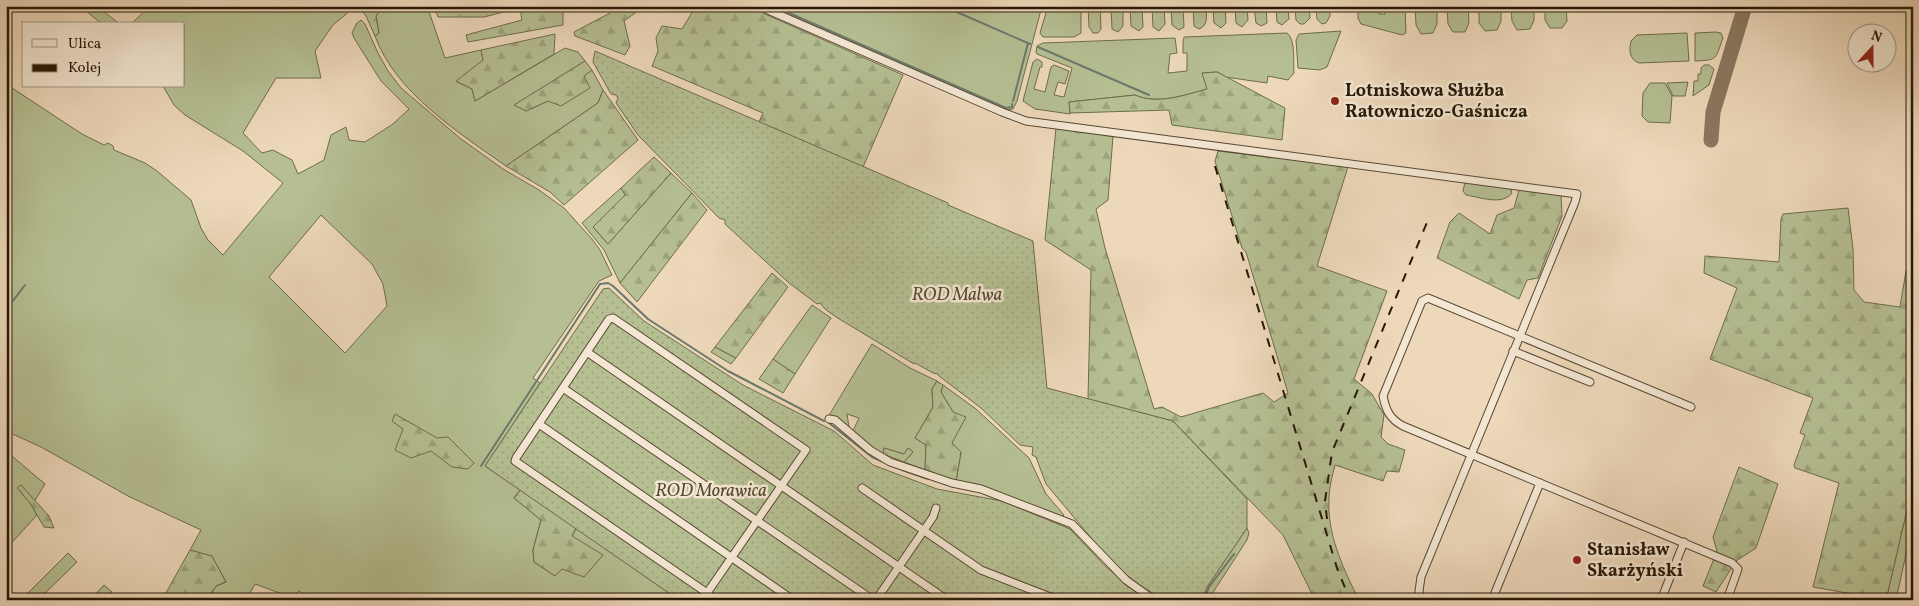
<svg xmlns="http://www.w3.org/2000/svg" width="1919" height="606" font-family="Vollkorn,serif">
	<defs>
		<pattern id="forest-firs" width="22" height="20" patternUnits="userSpaceOnUse" patternTransform="scale(1.25)"><rect width="22" height="20" fill="#b5bf92"/><path d="M5 1l3.5 6h-7zM16 11l3.5 6h-7z" fill="#9ca37c"/></pattern>
		<pattern id="garden-dots" width="8" height="8" patternUnits="userSpaceOnUse" patternTransform="scale(1.25)"><rect width="8" height="8" fill="#b5bf92"/><path d="M2 2h.1M6 6h.1" fill="none" stroke="#9ca37c" stroke-width="1.8" stroke-linecap="round"/></pattern>
	</defs>
	<rect width="100%" height="100%" fill="#edd8ba"/>
	<filter id="stains"><feTurbulence type="fractalNoise" baseFrequency=".004" numOctaves="4"/><feColorMatrix values="0 0 0 0 .2 0 0 0 0 .09 0 0 0 0 .02 0 0 0 .5 -.17"/></filter>
	<radialGradient id="worn" r=".72"><stop offset=".6" stop-color="#630" stop-opacity="0"/><stop offset="1" stop-color="#630" stop-opacity=".3"/></radialGradient>
	<g fill="#b5bf92" stroke="#6e6c4c" fill-rule="evenodd">
		<path d="M80,6H96L120,24H102Z"/>
		<path d="M150,6H350L351,10L333,25L315,51L321,78H276L243,133L262,153L273,150L292,160L298,174L324,160L331,135L346,127L349,140L365,142L393,124L409,109L381,81L354,38L352,33L357,23L361,20L365,24L378,53L388,71L401,88L461,139L503,169L539,190L564,208L592,239L600,250L612,275L599,281L533,378L540,383L485,466L520,490L514,498L541,520L533,550L534,562L555,576L576,528L679,600H312L299,591L293,598L255,584L246,600H207L216,586L226,582L212,557L190,550L201,530L128,496L41,447L6,431V84L82,134L104,145L108,143L113,146L114,150L145,163L157,171L191,200L201,228L208,240L223,255L283,183L243,151L185,115L174,105L163,86H184V24H131ZM321,215L372,264L383,284L387,306L345,353L269,277Z"/>
		<path d="M383,6H427L445,58L481,50L483,60L457,82L472,89L475,101L565,48L578,52L585,61L515,105L526,111L548,101L592,70L603,90L598,103L506,166C459,133 395,92 375,36L379,33L376,16Z"/>
		<path d="M769,6H1042L1017,101L1013,109L1007,110Z"/>
		<path d="M1048,6H1081V33L1074,37H1043L1040,33Z"/>
		<path d="M1088,6H1100L1101,29L1098,33H1093L1089,27Z"/>
		<path d="M1111,6H1123V26L1118,32L1112,29Z"/>
		<path d="M1130,6H1142L1143,27L1139,31L1131,26Z"/>
		<path d="M1152,6H1164L1165,24L1159,31L1153,27Z"/>
		<path d="M1171,6H1183L1184,27L1179,30L1172,25Z"/>
		<path d="M1193,6H1206C1206,15 1209,25 1199,29L1194,26Z"/>
		<path d="M1213,6H1225L1226,23L1221,28L1214,23Z"/>
		<path d="M1235,6H1247L1248,20L1242,27L1236,23Z"/>
		<path d="M1254,6H1266L1267,23L1261,26L1256,23Z"/>
		<path d="M1276,6H1288L1289,19L1282,25L1277,22Z"/>
		<path d="M1295,6H1309L1310,18L1304,24H1300L1296,20Z"/>
		<path d="M1316,6H1330V16L1326,23L1322,24L1317,19Z"/>
		<path d="M1358,6H1379V14H1385V6H1405L1406,33L1402,35L1361,24L1358,18Z"/>
		<path d="M1415,6H1437V24L1433,33L1421,34L1416,25Z"/>
		<path d="M1447,6H1456L1457,11H1463V6H1468L1469,23L1465,32H1453L1448,24Z"/>
		<path d="M1479,6H1501V21L1497,30L1485,31L1479,23Z"/>
		<path d="M1511,6H1534V20L1530,29L1517,30L1512,21Z"/>
		<path d="M1545,6H1566L1567,21L1562,28H1550L1545,20Z"/>
		<path d="M1341,31L1327,67L1320,70L1298,68L1296,40L1299,34Z"/>
		<path d="M1716,32L1721,33L1723,38C1715,59 1719,60 1695,61V33Z"/>
		<path d="M1287,33C1296,40 1293,62 1294,73L1288,80L1268,76L1267,83L1225,77L1217,72L1203,73L1208,89C1185,95 1157,105 1135,95L1069,102L1070,114L1035,109L1023,101L1033,62L1037,59L1042,62V67H1040L1034,89L1045,92L1051,67L1054,65L1069,71L1065,84L1058,82L1054,95L1064,97L1072,68L1037,54L1036,52L1037,46L1043,43L1175,38L1177,53L1170,54L1168,73L1187,71V53H1183V42L1184,37Z"/>
		<path d="M1687,33L1689,61L1639,63C1629,59 1629,50 1631,41L1637,35Z"/>
		<path d="M1704,65H1709L1714,69L1709,85L1693,96L1694,81H1698V74H1701V68Z"/>
		<path d="M1688,82L1685,96H1673L1667,83Z"/>
		<path d="M1650,83H1665L1672,96L1670,123L1648,122L1642,116L1643,93Z"/>
		<path d="M671,173L692,193L620,283L604,250L582,223L621,188L626,195L593,227L608,244Z"/>
		<path d="M1465,182L1508,188L1511,190L1512,193C1503,206 1479,197 1466,195L1463,191Z"/>
		<path d="M812,305L831,318L795,374L773,359Z"/>
		<path d="M872,344L910,368L937,381L932,389L933,407L915,438L926,445L925,470L904,462L913,452L908,448L904,454L884,448L883,454L873,449L853,431L859,418L847,414L849,427L835,418L828,417Z"/>
		<path d="M715,347L736,358L731,364L711,352Z"/>
		<path d="M943,385L976,409L1029,458L1046,494L1064,515L1061,518L956,481L961,452L952,443L953,412L941,392Z"/>
		<path d="M6,451L45,484L34,502L21,485L37,515L6,549Z"/>
		<path d="M1913,484V522L1896,600H1886Z"/>
		<path d="M1247,528L1249,533L1247,540L1208,600H1202L1207,587Z"/>
		<path d="M68,553L77,562L38,600H25L23,598Z"/>
		<path d="M104,585L112,592L106,600H90Z"/>
	</g>
	<g fill="url(#forest-firs)" stroke="#6e6c4c">
		<path d="M366,6H383L376,16L379,33L375,36L366,16L362,11Z"/>
		<path d="M434,6H563V25L468,42L466,35L522,20L520,8L484,17H438Z"/>
		<path d="M612,6H642V8L624,21L630,46L625,55L575,36L574,32L610,13Z"/>
		<path d="M696,6H747L903,75L863,167L759,122L763,113L652,66L658,51L656,38L662,26L682,29Z"/>
		<path d="M555,34L554,54L475,101L472,89L456,81L483,60L481,50Z"/>
		<path d="M585,61L592,70L584,76L590,88L561,106L548,101L526,111L514,105Z"/>
		<path d="M1217,72L1285,108L1282,140L1172,125L1169,110L1070,113L1069,102L1135,95C1157,105 1185,95 1207,89L1202,73Z"/>
		<path d="M603,90L638,140L564,205L550,192L506,166L598,103Z"/>
		<path d="M1056,128L1113,136L1108,200L1096,209L1105,248L1154,409L1162,407L1181,417L1263,393L1274,402L1288,393L1246,252L1242,248L1215,161L1218,151L1347,166V170L1317,266L1387,291L1354,379L1372,394L1384,415L1381,437L1388,444L1405,450L1399,472L1387,471L1383,481L1335,465C1332,477 1329,488 1329,500C1327,532 1342,566 1356,594L1349,600H1315L1283,535L1173,421L1088,399L1091,270L1045,240Z"/>
		<path d="M654,157L671,173L608,244L593,227L625,195L621,188Z"/>
		<path d="M1519,190L1561,194L1562,216L1538,278L1527,280L1519,299L1437,258L1450,222L1459,213L1490,234L1497,215L1514,208Z"/>
		<path d="M692,193L707,210L637,302L620,283Z"/>
		<path d="M1848,208L1853,249L1854,290L1864,302L1900,307L1906,271L1913,272V484L1886,600L1813,587L1839,483L1795,468L1794,465L1805,435L1800,433L1813,398L1710,359L1737,288L1704,273L1705,256L1779,262L1781,219L1783,214Z"/>
		<path d="M772,273L788,287L736,358L715,347Z"/>
		<path d="M773,359L795,374L783,393L759,379Z"/>
		<path d="M937,381L943,385L941,392L953,412L966,417L952,443L961,452L956,481L925,470L926,445L915,438L933,407L932,389Z"/>
		<path d="M395,414L437,438L448,437L474,463L468,469L452,467L431,451L411,458L395,450L403,429L392,421Z"/>
		<path d="M884,448L904,454L908,448L913,452L904,462L883,454Z"/>
		<path d="M1739,467L1778,484L1756,548L1736,561L1716,592L1703,586L1717,551L1713,537Z"/>
		<path d="M21,485L49,516L54,528L44,527L30,503L17,488Z"/>
		<path d="M520,490L576,528L572,536L603,555L584,577L562,569L555,576L534,562L533,550L541,520L514,498Z"/>
		<path d="M190,550L212,556L226,582L216,586L207,600H162Z"/>
	</g>
	<g fill="url(#garden-dots)" stroke="#6e6c4c">
		<path d="M595,51L948,203V205L1033,241L1047,388L1173,421L1247,499V528L1207,587L1202,600H1158L1151,595L1150,591L1144,589L1113,564L1046,484L1036,457L1032,455L1033,447L1020,445L981,408L939,376L938,374L933,373L915,363L914,364L836,317L825,309L820,303L817,304L789,283L725,224V220L719,218L638,135L616,103L618,98L616,95L611,94L593,62Z"/>
		<path d="M609,288L644,321L743,385L834,431L873,465L937,489L1002,501L1070,529L1106,567L1149,600H679L485,466L603,289Z"/>
	</g>
	<g fill="none" stroke-linecap="round" stroke-linejoin="round">
		<g stroke="#6b796c" stroke-width="2">
			<path d="M773,6L1006,108L1012,107V104"/>
			<path d="M943,6L1030,44"/>
			<path d="M1038,47L1149,95"/>
			<path d="M1013,101L1028,43"/>
			<path d="M6,310L25,285"/>
			<path d="M829,423L872,457L888,464"/>
			<path d="M481,466L600,284L608,283L613,286L648,319L728,371L824,421"/>
			<path d="M902,470L928,479"/>
			<path d="M1204,600L1209,587L1234,554"/>
		</g>
		<path stroke="#8a7860" stroke-width="15" d="M1711,140L1713,112L1745,6"/>
		<defs>
			<g id="minor">
				<path d="M759,6L1002,112L1026,121L1577,194L1575,202L1421,577L1419,591L1420,600"/>
				<path d="M1513,351L1590,382"/>
				<path d="M587,352L947,600"/>
				<path d="M563,388L873,600"/>
				<path d="M1691,407L1428,298L1422,301L1383,396C1386,411 1390,419 1403,426L1732,563L1738,569L1727,600"/>
				<path d="M829,419L835,420L870,450L890,462L952,483L981,489L1072,524L1126,580L1154,600"/>
				<path d="M539,424L793,600"/>
				<path d="M862,488L981,570L1058,600"/>
				<path d="M707,593L806,450L613,318L609,319L516,458L515,461L707,593L716,600"/>
				<path d="M876,600L933,517L936,508"/>
				<path d="M1492,600L1540,483"/>
				<path d="M1661,600L1684,542"/>
			</g>
		</defs>
		<use href="#minor" stroke="#584833" stroke-width="9"/>
		<use href="#minor" stroke="#f3e6d2" stroke-width="7"/>
		<g stroke="#271806" stroke-width="2" stroke-dasharray="9 9" stroke-linecap="butt">
			<path d="M1215,166L1337,568L1346,590L1353,600"/>
			<path d="M1327,519L1325,501L1332,452L1428,220"/>
		</g>
	</g>
	<g fill="#8f2418" stroke="#f3e6d2" stroke-width="2">
		<circle cx="1335" cy="101" r="5"/>
		<circle cx="1577" cy="560" r="5"/>
	</g>
	<g text-anchor="middle" dominant-baseline="central" stroke-width="5" stroke-linejoin="round" paint-order="stroke">
		<g font-size="18" font-weight="bold" fill="#271806" stroke="#f3e6d2" text-anchor="start">
			<text x="1345" y="91">Lotniskowa Służba<tspan x="1345" dy="21">Ratowniczo-Gaśnicza</tspan></text>
			<text x="1587" y="550">Stanisław<tspan x="1587" dy="21">Skarżyński</tspan></text>
		</g>
		<g font-size="18" font-style="italic" fill="#524a30" stroke="#f3e6d2">
			<text x="957" y="295">ROD Malwa</text>
			<text x="711" y="491">ROD Morawica</text>
		</g>
	</g>
	<rect width="1919" height="606" fill="none" stroke="#edd8ba" stroke-width="25"/>
	<rect x="8" y="8" width="1904" height="591" fill="none" stroke="#271806" stroke-width="2.5"/>
	<rect x="12" y="12" width="1894" height="581" fill="none" stroke="#271806"/>
	<rect x="22" y="22" width="162" height="65" fill="#f3e6d2" stroke="#a19480"/>
	<rect x="32" y="39" width="25" height="8" fill="#f3e6d2" stroke="#a19480"/>
	<text x="68" y="48" font-size="15" fill="#271806">Ulica</text>
	<rect x="32" y="64" width="25" height="8" fill="#271806" stroke="#a19480"/>
	<text x="68" y="72" font-size="15" fill="#271806">Kolej</text>
	<g transform="translate(1872 48) rotate(21)"><circle r="24" fill="#f3e6d2" stroke="#a19480"/>
	<path d="M0-4L9 19L0 12L-9 19Z" fill="#8f2418"/>
	<text y="-8" font-size="14" font-weight="bold" text-anchor="middle" fill="#271806">N</text>
	</g>
	<rect width="100%" height="100%" filter="url(#stains)"/>
	<rect width="100%" height="100%" fill="url(#worn)"/>
</svg>
